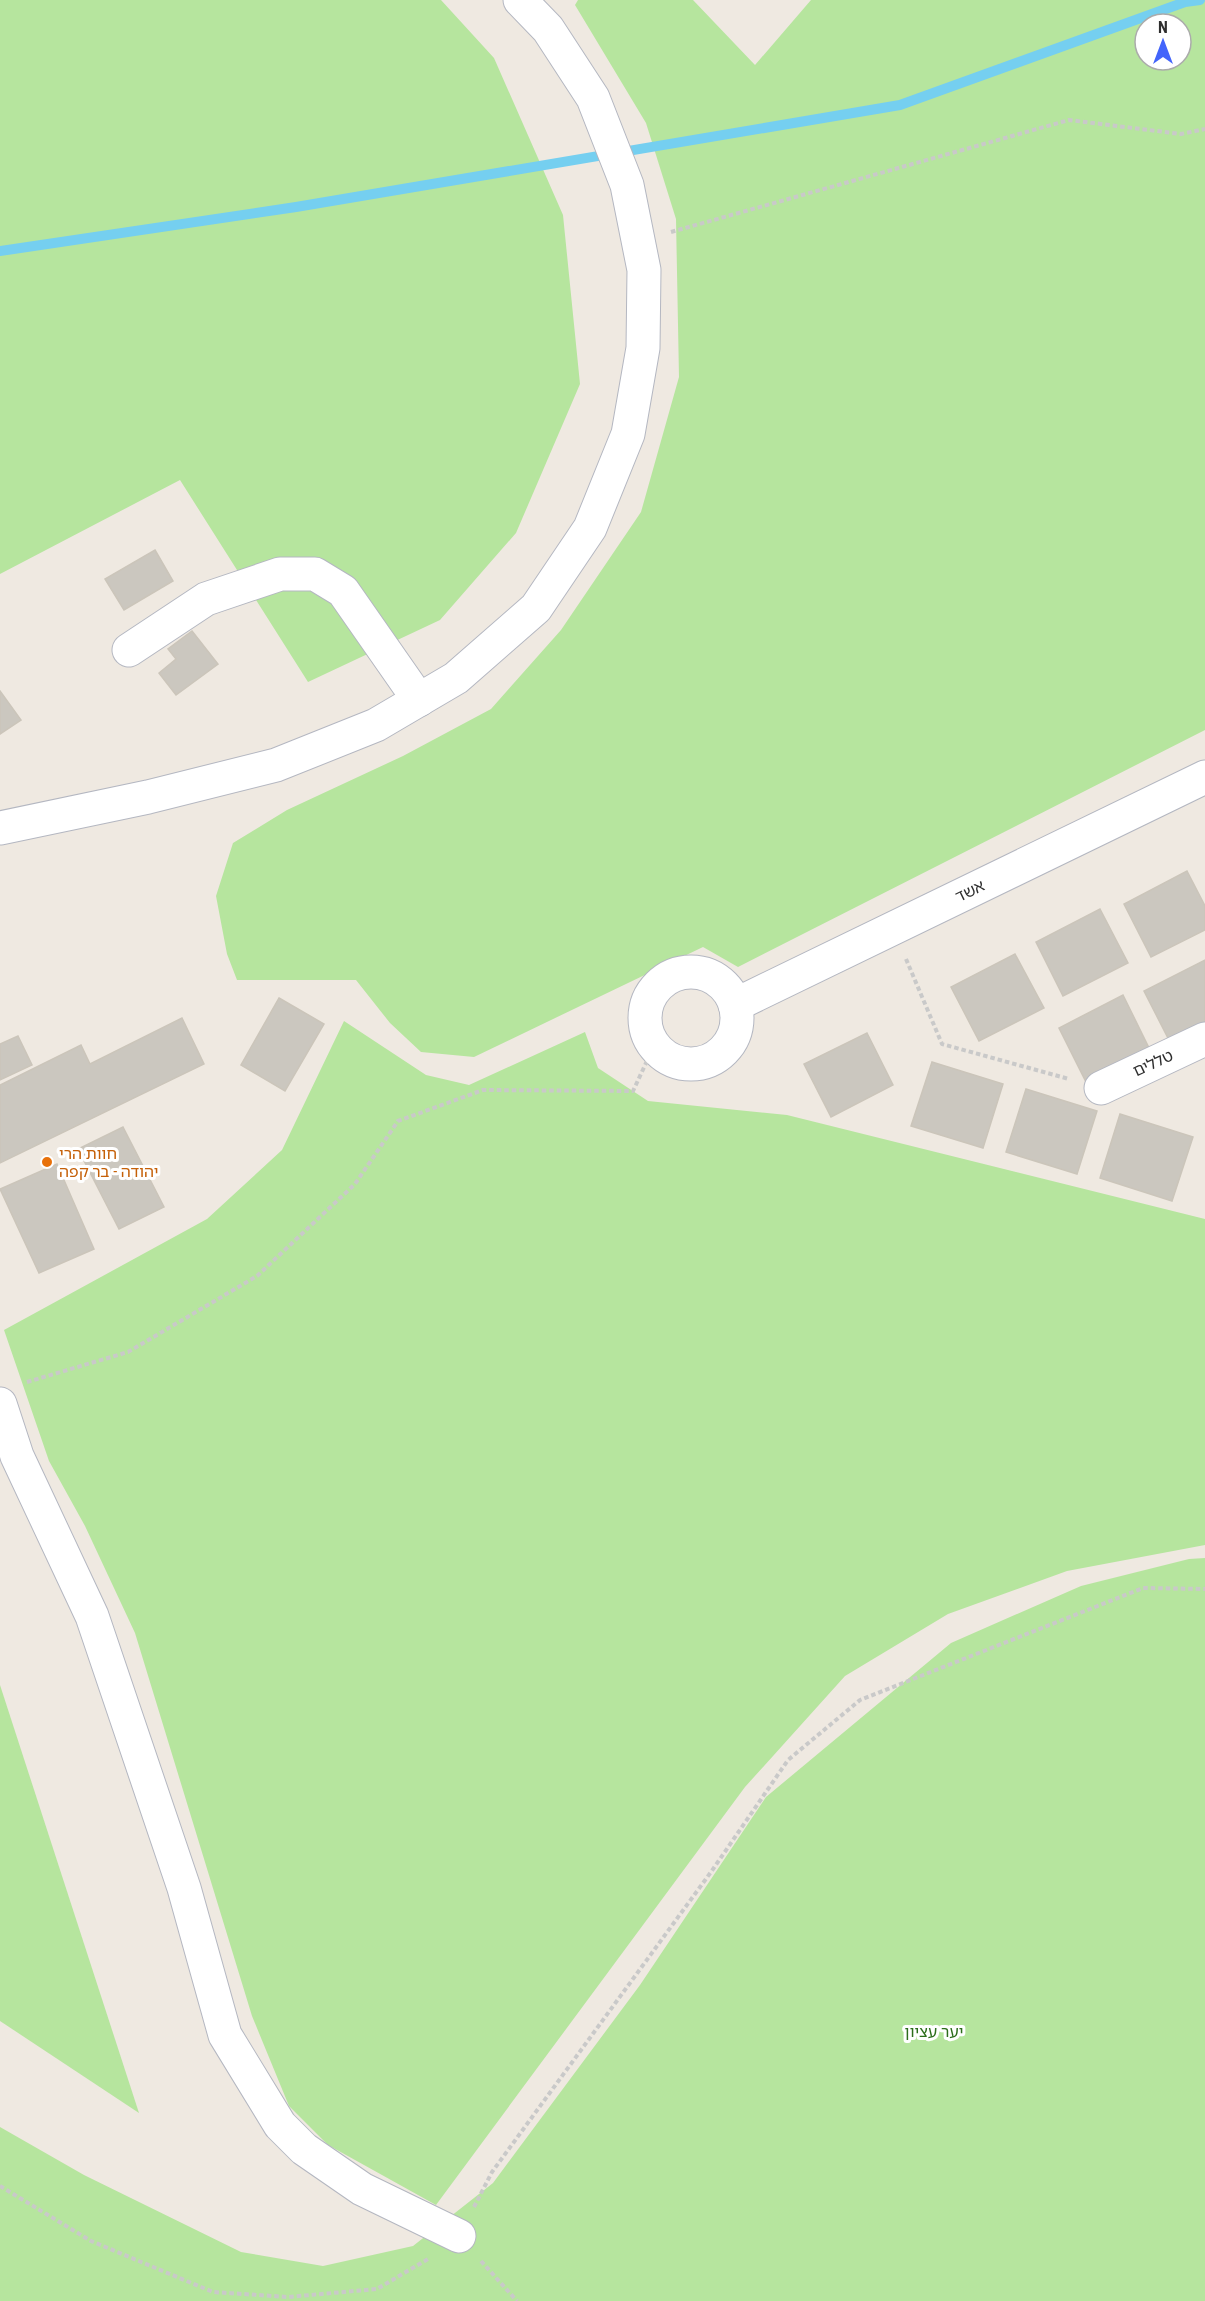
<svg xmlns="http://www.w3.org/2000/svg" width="1205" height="2301" font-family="'Roboto Condensed','Noto Sans Hebrew',sans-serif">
	<rect width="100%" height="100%" fill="#efe9e1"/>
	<g fill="#b6e59e" fill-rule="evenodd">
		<path d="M0,0H441L494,58L563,215L580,384L516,533L440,620L308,682L180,480L0,574Z"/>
		<path d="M578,0H693L755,65L811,0H1205V730L738,967L703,947L474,1057L421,1052L390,1023L356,980H237L227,954L216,896L233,843L287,810L403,756L491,709L561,630L641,512L679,377L676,219L646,123L575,5ZM1145,24H1181V60H1145Z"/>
		<path d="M344,1021L426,1075L469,1085L585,1032L598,1068L648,1101L787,1115L1205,1219V1545L1067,1571L948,1614L845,1676L745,1787L436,2205L328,2145L289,2106L252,2016L135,1633L85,1526L49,1461L4,1330L207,1219L282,1150Z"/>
		<path d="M1205,1558V2301H0V2127L84,2175L241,2252L323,2266L413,2246L493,2183L640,1985L766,1797L951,1643L1081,1586L1189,1559Z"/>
		<path d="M0,1685L139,2113L0,2021Z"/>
	</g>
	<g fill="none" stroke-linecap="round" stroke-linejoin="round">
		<path stroke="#75cff0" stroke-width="10" d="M0,251L296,207L900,105L1185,2L1200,0"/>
	</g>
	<g fill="#cbc7bf" stroke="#cbc5ba" stroke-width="1.5">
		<path d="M155,550L173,581L124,610L105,579Z"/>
		<path d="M192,631L218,664L176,695L159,673L176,659L168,649Z"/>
		<path d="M0,691L21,720L0,734Z"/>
		<path d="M1187,871L1205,906V930L1151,957L1124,904Z"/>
		<path d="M1100,909L1128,963L1063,996L1036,942Z"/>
		<path d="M1015,954L1044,1008L979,1041L951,987Z"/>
		<path d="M1205,960V1027L1171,1044L1144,991Z"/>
		<path d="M1123,995L1150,1050L1086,1082L1059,1028Z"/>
		<path d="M279,998L324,1024L285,1091L241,1065Z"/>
		<path d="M182,1018L204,1064L0,1163V1085L81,1045L90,1064Z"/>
		<path d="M867,1033L893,1085L831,1117L804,1064Z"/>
		<path d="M18,1036L32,1065L0,1080V1044Z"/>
		<path d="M932,1062L1003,1084L983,1148L911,1126Z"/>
		<path d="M1026,1089L1097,1111L1077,1174L1006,1152Z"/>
		<path d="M1120,1114L1193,1137L1172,1201L1100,1178Z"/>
		<path d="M123,1127L164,1207L119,1229L78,1149Z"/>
		<path d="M57,1164L94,1249L39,1273L0,1189Z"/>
	</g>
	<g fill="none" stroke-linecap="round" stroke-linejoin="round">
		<defs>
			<g id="street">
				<path d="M129,650L206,599L280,574H315L343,591L419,700"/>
				<path d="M0,828L148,797L276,765L376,725L456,678L536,608L590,528L628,434L643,348L644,270L627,185L593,98L548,29L520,0"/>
				<circle cx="691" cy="1018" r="46"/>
				<path d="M735,1005L1205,777"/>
				<path d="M1101,1088L1205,1039"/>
				<path d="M0,1404L17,1456L92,1616L184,1888L225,2035L280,2125L304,2149L362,2189L459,2236"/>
			</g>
		</defs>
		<use href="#street" stroke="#b4b7c1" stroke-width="35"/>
		<g stroke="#c9c9c9" stroke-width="4" stroke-dasharray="4.5 3" stroke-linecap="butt">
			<path d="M671,232L1069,120L1181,134L1205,129"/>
			<path d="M906,959L942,1044L1069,1079"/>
			<path d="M27,1382L128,1352L257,1276L355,1184L398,1121L483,1090L633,1091L654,1046"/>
			<path d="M0,2186L91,2241L213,2292L288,2297L377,2289L428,2259"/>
			<path d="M474,2207L492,2172L711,1872L788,1760L860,1700L1143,1588L1205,1589"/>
			<path d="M481,2261L517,2301"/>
		</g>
		<use href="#street" stroke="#fff" stroke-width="33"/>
	</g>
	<circle fill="#e8710a" stroke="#fff" stroke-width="2" cx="47" cy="1162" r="6"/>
	<g text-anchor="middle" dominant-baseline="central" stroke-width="6" stroke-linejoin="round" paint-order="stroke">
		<g font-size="16" fill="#2e2e2e" stroke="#fff">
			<text transform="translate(970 891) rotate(-26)">אשד</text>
			<text transform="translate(1153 1063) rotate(-25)">טללים</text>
		</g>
		<g font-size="16" fill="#c56008" stroke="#fff" text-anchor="start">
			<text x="59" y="1153">חוות הרי<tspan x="59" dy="18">יהודה - בר קפה</tspan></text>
		</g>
		<g font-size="16" fill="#2c6e1b" stroke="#fff">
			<text x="934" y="2031">יער עציון</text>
		</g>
	</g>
	<g transform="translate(1163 42)"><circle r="28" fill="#ffffff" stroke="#ababab" stroke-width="1.5"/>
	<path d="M0-4.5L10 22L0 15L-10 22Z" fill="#4264fb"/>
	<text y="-9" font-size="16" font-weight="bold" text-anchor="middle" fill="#2e2e2e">N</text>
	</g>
</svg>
